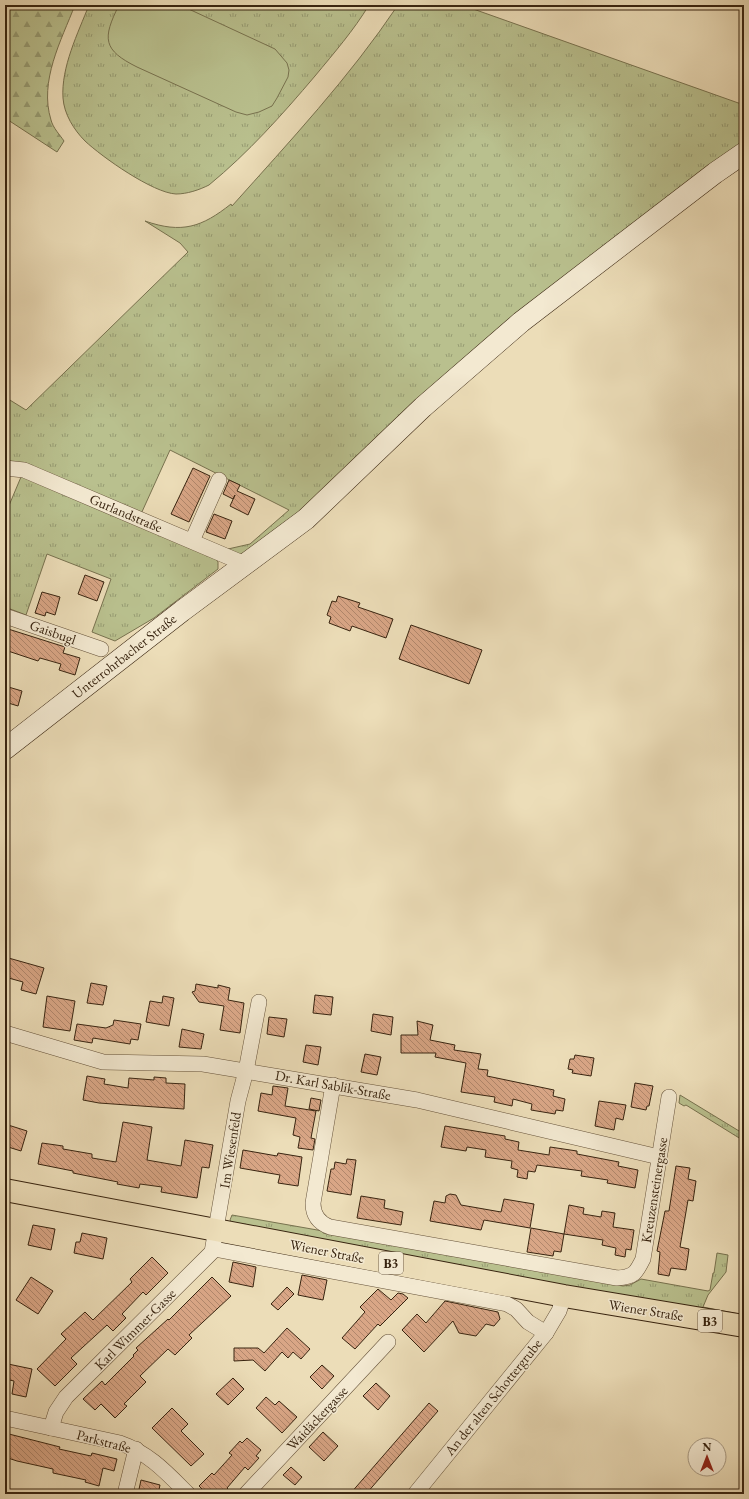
<svg xmlns="http://www.w3.org/2000/svg" width="749" height="1499" font-family="'EB Garamond',serif">
	<defs>
		<pattern id="grass-tufts" width="24" height="20" patternUnits="userSpaceOnUse"><rect width="24" height="20" fill="#b9c08e"/><path d="M3 7l-1-3M5 7V3M7 7l1-3M15 17l-1-3M17 17v-4M19 17l1-3" fill="none" stroke="#979c73"/></pattern>
		<pattern id="forest-firs" width="22" height="20" patternUnits="userSpaceOnUse"><rect width="22" height="20" fill="#b9c08e"/><path d="M5 1l3.5 6h-7zM16 11l3.5 6h-7z" fill="#979c73"/></pattern>
		<pattern id="building-back-hatch" width="6" height="6" patternUnits="userSpaceOnUse"><rect width="6" height="6" fill="#d9a686"/><path d="M-1 5l2 2M0 0l6 6M5-1l2 2" fill="none" stroke="#b1876c"/></pattern>
	</defs>
	<rect width="100%" height="100%" fill="#ecddb8"/>
	<filter id="stains"><feTurbulence type="fractalNoise" baseFrequency=".005" numOctaves="4"/><feColorMatrix values="0 0 0 0 .2 0 0 0 0 .09 0 0 0 0 .02 0 0 0 .5 -.17"/></filter>
	<radialGradient id="worn" r=".72"><stop offset=".6" stop-color="#630" stop-opacity="0"/><stop offset="1" stop-color="#630" stop-opacity=".3"/></radialGradient>
	<g fill="url(#grass-tufts)" stroke="#78724f">
		<path d="M89,5H369C354,30 334,53 315,76C282,115 248,153 209,185C199,190 187,194 176,194C153,193 102,157 85,141C74,130 64,114 63,98C61,67 78,33 89,5Z"/>
		<path d="M398,5H462L744,105V147L320,499L241,555L228,549L250,544L289,510L170,450L141,514L24,465L5,460V397L26,410L188,252L180,243L145,221C182,234 202,227 231,204L232,206C290,141 349,78 398,5Z"/>
		<path d="M25,474L216,559L218,562V569L154,618L115,641L92,632L111,579L47,554L26,615L5,607V515L21,477Z"/>
		<path d="M680,1095L744,1134V1141L686,1105L684,1106L679,1103Z"/>
		<path d="M232,1215L323,1231V1233L623,1286L630,1285L641,1279L708,1291L710,1290L713,1273H714L717,1253L728,1255L726,1272L708,1295L703,1307L744,1315V1319L232,1223L230,1220Z"/>
	</g>
	<path fill="url(#forest-firs)" stroke="#78724f" d="M5,5H75C61,41 39,81 51,120C53,128 60,135 64,141L57,152L5,118Z"/>
	<path fill="#b9c08e" stroke="#78724f" d="M119,5H180L275,49L287,63L289,70L288,77L277,98L272,106L259,112L247,115L236,112L137,67C103,50 102,39 119,5Z"/>
	<g fill="url(#building-back-hatch)" stroke="#382410">
		<path d="M193,468L210,476L189,522L171,514Z"/>
		<path d="M229,480L240,485L237,491L255,499L248,515L230,506L235,495L233,499L223,494Z"/>
		<path d="M214,514L232,521L225,539L206,532Z"/>
		<path d="M85,575L104,582L97,601L78,594Z"/>
		<path d="M42,592L60,597L55,615L46,612L45,616L35,613Z"/>
		<path d="M338,596L360,603L358,607L393,619L386,638L352,626L350,631L329,623L331,617L327,615L332,601L336,602Z"/>
		<path d="M411,625L482,650L469,684L399,659Z"/>
		<path d="M5,628L65,647L63,653L80,658L75,675L59,670L61,664L40,658L38,661L5,650Z"/>
		<path d="M5,686L22,691L18,706L5,702Z"/>
		<path d="M5,957L44,968L36,994L21,990L23,982L5,977Z"/>
		<path d="M91,983L107,986L103,1005L87,1003Z"/>
		<path d="M196,984L218,988V985L230,988L228,1000L244,1003L240,1033L220,1030L224,1006L199,1002L192,992L195,991Z"/>
		<path d="M315,995L333,997L331,1015L313,1013Z"/>
		<path d="M47,996L75,1001L70,1031L43,1027Z"/>
		<path d="M163,996L174,998L169,1026L146,1022L150,1001L162,1003Z"/>
		<path d="M373,1014L393,1017L391,1035L371,1031Z"/>
		<path d="M269,1017L287,1019L284,1037L267,1034Z"/>
		<path d="M114,1020L141,1024L138,1040L131,1039L130,1044L93,1038L92,1043L74,1040L77,1024L106,1028L113,1025Z"/>
		<path d="M417,1021L433,1025L430,1040L455,1045L454,1050L481,1054L478,1069L488,1070L487,1076L554,1090L553,1096L565,1099L563,1111L556,1110L555,1114L531,1110L532,1104L513,1099L512,1106L494,1102L495,1097L461,1092L466,1063L435,1057L436,1053H401V1035H418Z"/>
		<path d="M182,1029L204,1034L201,1049L179,1047Z"/>
		<path d="M306,1045L321,1047L318,1065L303,1062Z"/>
		<path d="M365,1054L381,1057L377,1075L361,1072Z"/>
		<path d="M575,1055L594,1058L591,1076L572,1073L573,1070L568,1069L570,1059H574Z"/>
		<path d="M87,1076L105,1079L104,1084L128,1088L129,1078L154,1080V1077L166,1078V1083L185,1084L184,1109L99,1103L83,1100Z"/>
		<path d="M635,1083L653,1086L649,1106H647L646,1110L631,1107Z"/>
		<path d="M273,1086L288,1088L285,1106L316,1111L311,1138L315,1139L313,1150L298,1148L300,1137L293,1135L296,1118L258,1111L261,1093L272,1095Z"/>
		<path d="M311,1098L321,1100L319,1111L309,1109Z"/>
		<path d="M599,1101L626,1105L623,1120L616,1118L614,1130L595,1126Z"/>
		<path d="M123,1122L152,1127L147,1160L181,1166L185,1140L213,1145L209,1168L202,1167L197,1198L161,1192L162,1187L140,1184L139,1188L117,1184L118,1182L73,1173V1171L38,1164L42,1143L63,1146V1149L92,1154V1158L116,1162Z"/>
		<path d="M5,1124L27,1131L21,1151L5,1146Z"/>
		<path d="M445,1126L505,1136V1139L519,1142L518,1150L549,1155L550,1147L577,1151V1154L619,1162L618,1166L638,1170L635,1188L607,1183L608,1180L581,1176L582,1171L537,1165L535,1172L528,1171L527,1179L517,1177L518,1170L511,1168L512,1161L485,1157L486,1150L467,1147L466,1151L441,1147Z"/>
		<path d="M243,1150L277,1156L278,1153L302,1157L298,1186L278,1183L280,1175L240,1168Z"/>
		<path d="M347,1159L356,1160L351,1195L327,1191L331,1169H334L335,1162L346,1164Z"/>
		<path d="M676,1166L690,1168L688,1179L696,1181L693,1201L688,1200L680,1247L689,1249L686,1270L671,1268L669,1276L658,1274L660,1252L657,1251L665,1211H669Z"/>
		<path d="M450,1194L456,1195L461,1205L501,1212L504,1199L534,1204L530,1228L484,1220L481,1230L430,1221L434,1201L445,1203L446,1196Z"/>
		<path d="M361,1196L385,1200L384,1208L403,1212L401,1225L357,1218Z"/>
		<path d="M569,1205L584,1208L583,1214L601,1217L602,1211L615,1213L613,1227L634,1230L631,1250L626,1249L625,1257L615,1255L616,1248L602,1245L603,1240L564,1234Z"/>
		<path d="M33,1225L55,1229L51,1250L28,1245Z"/>
		<path d="M531,1228L564,1234L561,1252L554,1251L553,1256L527,1252Z"/>
		<path d="M82,1233L107,1238L103,1259L74,1253L76,1242H80Z"/>
		<path d="M152,1257L168,1273L146,1295L143,1292L122,1314L126,1318L113,1331L107,1325L71,1358L77,1364L55,1386L37,1369L66,1339L61,1334L85,1312L93,1320L132,1282L130,1279Z"/>
		<path d="M233,1262L256,1267L253,1287L229,1282Z"/>
		<path d="M302,1275L327,1280L323,1300L298,1295Z"/>
		<path d="M31,1277L53,1291L38,1314L16,1300Z"/>
		<path d="M212,1277L231,1296L189,1335L192,1338L175,1355L168,1349L140,1376L146,1382L124,1404L127,1406L115,1418L101,1404L95,1410L83,1399L102,1381L105,1385L134,1356L133,1355L138,1350L136,1348L168,1319L169,1320Z"/>
		<path d="M287,1287L294,1294L278,1310L271,1304Z"/>
		<path d="M378,1289L391,1300L398,1293L403,1294L408,1298L380,1326L378,1324L355,1349L342,1338L365,1312L360,1307Z"/>
		<path d="M445,1301L498,1312L500,1319L494,1326L486,1324L476,1336L459,1333L453,1321L424,1352L402,1330L417,1314L426,1323Z"/>
		<path d="M287,1328L310,1349L301,1359L293,1352L288,1358L282,1352L265,1371L253,1360L234,1361V1348H258L264,1353Z"/>
		<path d="M8,1364L32,1369L26,1397L12,1394L14,1381L5,1379Z"/>
		<path d="M322,1365L334,1376L322,1389L310,1377Z"/>
		<path d="M233,1378L244,1389L228,1405L216,1394Z"/>
		<path d="M376,1383L390,1396L378,1410L363,1396Z"/>
		<path d="M266,1397L275,1405L279,1401L297,1417L282,1433L256,1408Z"/>
		<path d="M429,1403L438,1411L366,1494H350Z"/>
		<path d="M172,1408L188,1424L181,1431L204,1454L191,1466L152,1428Z"/>
		<path d="M323,1432L338,1446L324,1461L309,1447Z"/>
		<path d="M5,1433L60,1447L59,1449L91,1456L92,1453L117,1459L114,1471L103,1468L99,1486L85,1482L86,1480L53,1473V1469L17,1461L5,1457Z"/>
		<path d="M247,1438L261,1450L256,1456L259,1458L248,1470L245,1467L227,1488L233,1494H207L199,1486L212,1473L214,1475L232,1455L229,1453L240,1441L242,1443Z"/>
		<path d="M291,1467L302,1477L295,1485L283,1475Z"/>
		<path d="M141,1480L160,1485L158,1494H138Z"/>
	</g>
	<g fill="none" stroke-linecap="round" stroke-linejoin="round">
		<defs>
			<g id="street">
				<path d="M5,468L24,470L245,564"/>
				<path d="M192,541L219,480"/>
				<path d="M5,616L101,649"/>
				<path d="M5,1033L103,1062L203,1064L417,1100L659,1157"/>
				<path d="M333,1085L313,1203C313,1215 319,1223 330,1227L617,1278C634,1277 636,1273 643,1259L669,1097"/>
				<path d="M214,1249L507,1304L516,1309L528,1322L546,1333"/>
				<path d="M5,1418L120,1443C149,1453 167,1473 188,1494"/>
				<path d="M51,1428L56,1412L66,1397L212,1252L238,1101L246,1071L259,1002"/>
				<path d="M125,1494L136,1449"/>
				<path d="M246,1494L388,1342"/>
				<path d="M415,1494L546,1333L559,1311L564,1296"/>
			</g>
			<path id="secondary" d="M5,749L182,611L306,519L423,407L521,322L715,173L744,153"/>
			<path id="primary" d="M5,1190L564,1296L744,1326"/>
		</defs>
		<use href="#street" stroke="#65523a" stroke-width="16"/>
		<use href="#secondary" stroke="#382410" stroke-width="22"/>
		<use href="#primary" stroke="#382410" stroke-width="24"/>
		<use href="#street" stroke="#f3e9d1" stroke-width="15"/>
		<use href="#secondary" stroke="#f3e9d1" stroke-width="21"/>
		<use href="#primary" stroke="#ecddb8" stroke-width="22"/>
	</g>
	<g text-anchor="middle" dominant-baseline="central" stroke-width="3" stroke-linejoin="round" paint-order="stroke">
		<g fill="#f3e9d1" stroke="#705f4a" stroke-width="1">
			<rect x="379" y="1252" width="24" height="22" rx="3"/>
			<rect x="698" y="1310" width="24" height="22" rx="3"/>
		</g>
		<g font-size="13" font-weight="bold" fill="#382410">
			<text x="391" y="1263">B3</text>
			<text x="710" y="1321">B3</text>
		</g>
		<g font-size="14" fill="#382410" stroke="#f3e9d1">
			<text transform="translate(126 513) rotate(23)">Gurlandstraße</text>
			<text transform="translate(53 632) rotate(19)">Gaisbugl</text>
			<text transform="translate(124 656) rotate(-38)">Unterrohrbacher Straße</text>
			<text transform="translate(333 1085) rotate(10)">Dr. Karl Sablik-Straße</text>
			<text transform="translate(230 1150) rotate(-81)">Im Wiesenfeld</text>
			<text transform="translate(654 1190) rotate(-81)">Kreuzensteinergasse</text>
			<text transform="translate(327 1251) rotate(11)">Wiener Straße</text>
			<text transform="translate(646 1310) rotate(9)">Wiener Straße</text>
			<text transform="translate(135 1329) rotate(-45)">Karl Wimmer-Gasse</text>
			<text transform="translate(493 1397) rotate(-51)">An der alten Schottergrube</text>
			<text transform="translate(317 1418) rotate(-47)">Waidäckergasse</text>
			<text transform="translate(104 1441) rotate(15)">Parkstraße</text>
		</g>
	</g>
	<rect width="749" height="1499" fill="none" stroke="#ecddb8" stroke-width="20"/>
	<rect x="6" y="6" width="737" height="1487" fill="none" stroke="#382410" stroke-width="2"/>
	<rect x="10" y="10" width="729" height="1479" fill="none" stroke="#382410"/>
	<g transform="translate(707 1457)"><circle r="19" fill="#f3e9d1" stroke="#a89a84"/>
	<path d="M0-3L7 15L0 10L-7 15Z" fill="#8f2418"/>
	<text y="-6" font-size="11" font-weight="bold" text-anchor="middle" fill="#382410">N</text>
	</g>
	<rect width="100%" height="100%" filter="url(#stains)"/>
	<rect width="100%" height="100%" fill="url(#worn)"/>
</svg>
